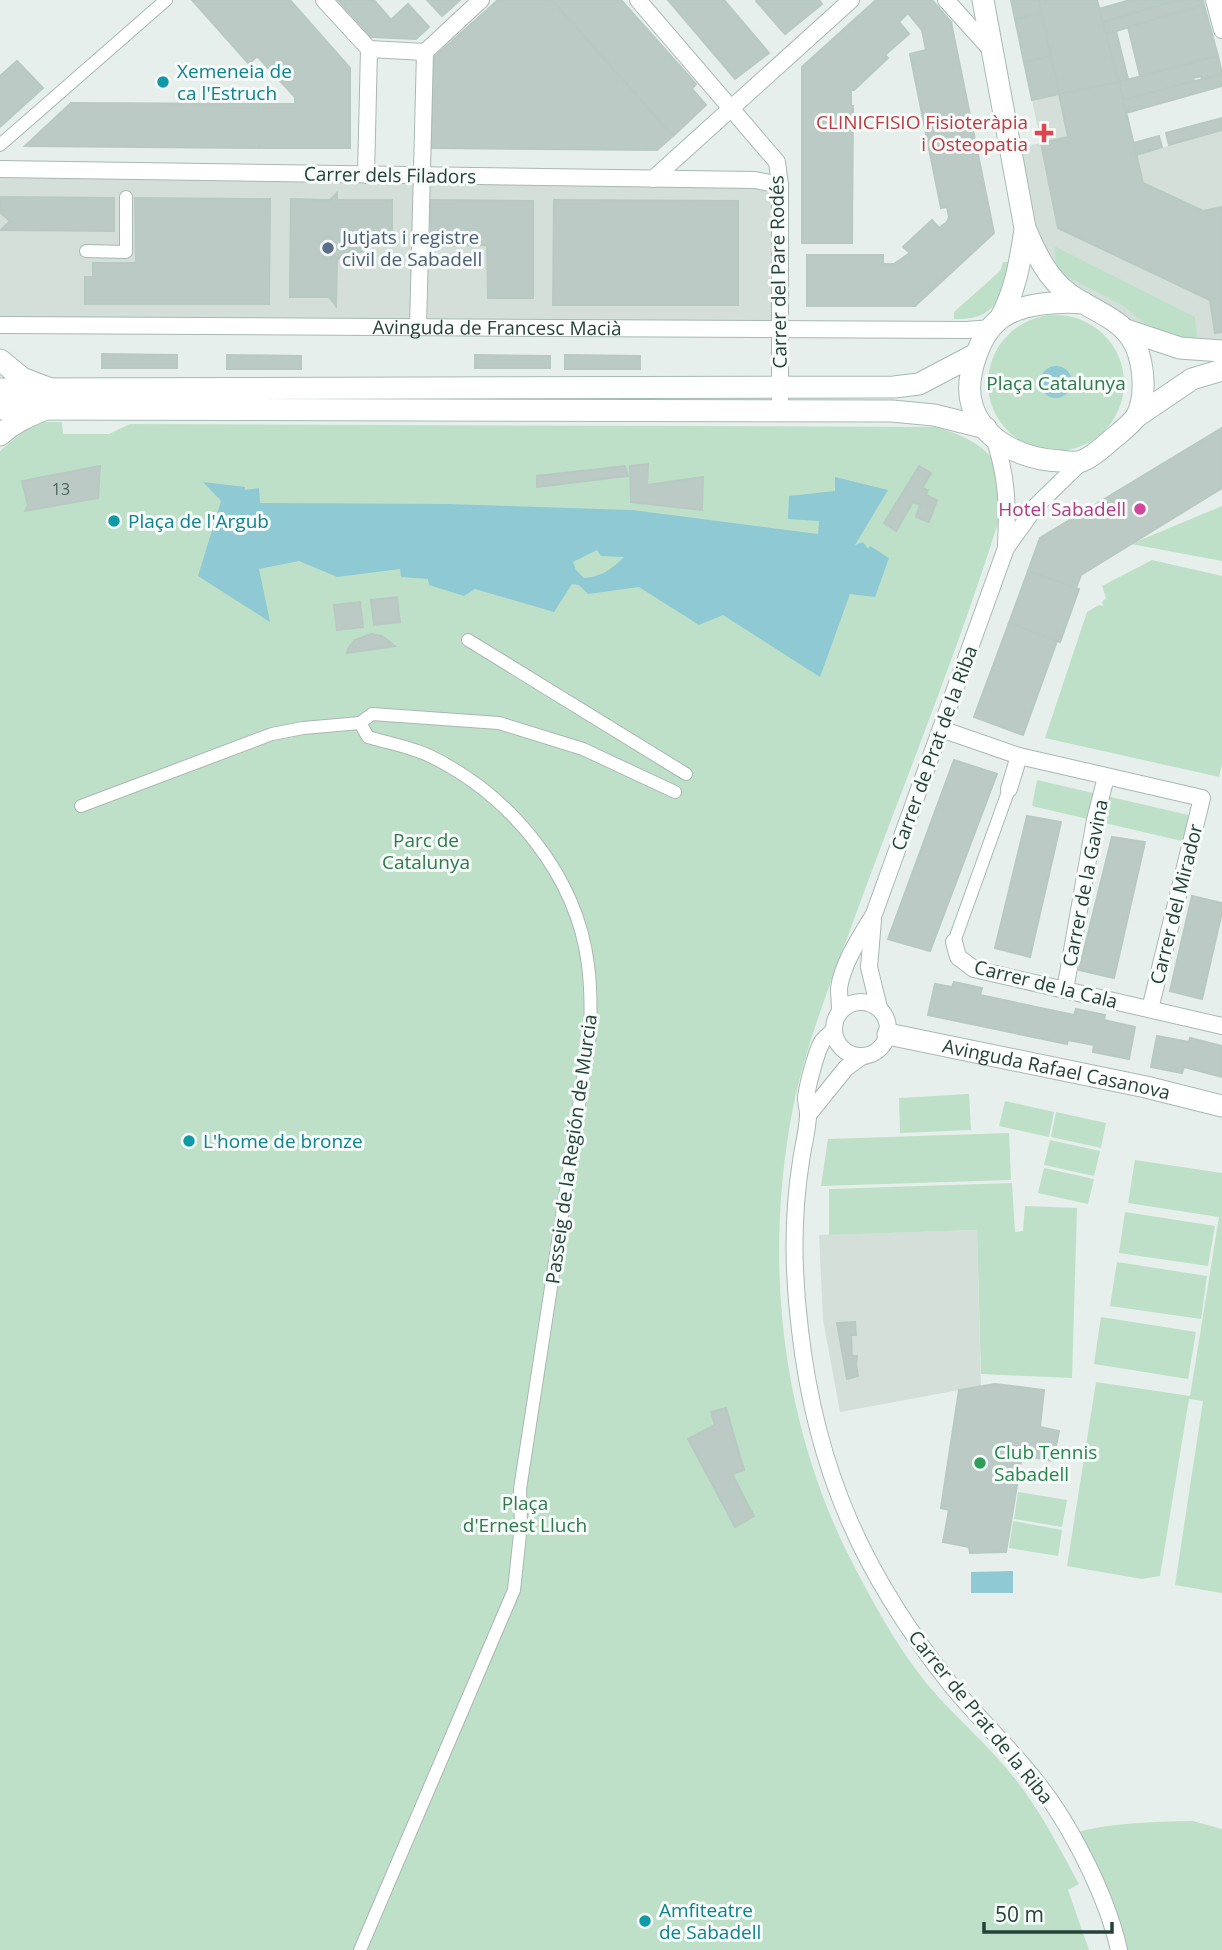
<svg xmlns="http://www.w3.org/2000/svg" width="1222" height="1950" font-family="'Open Sans',sans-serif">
	<rect width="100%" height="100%" fill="#e6efeb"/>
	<g fill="#d4dfda">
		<path d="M1119,82L1137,155L1222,130V351L1157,341L1042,263L1011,149L1041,143L1032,100Z"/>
		<path d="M0,169L779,178L778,328L0,325Z"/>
		<path d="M977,1230L981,1386L840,1412L823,1320L819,1235Z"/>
	</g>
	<g fill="#bfe0c8">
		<path d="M1054,246L1195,317L1197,338H1180L1149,327L1122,305L1066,276L1057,267Z"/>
		<path d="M1003,262H1010C1001,297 996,321 954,319V312L1000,271Z"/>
		<circle cx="1056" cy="383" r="68"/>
		<path d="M35,422H62L63,434H109L130,424L935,427C972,437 1006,454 1003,499C1002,508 999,517 997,526C957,653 906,778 860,903C836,970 807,1038 793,1108C764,1256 780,1414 846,1550C869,1596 895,1644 927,1684C957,1720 995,1750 1022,1788C1044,1818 1061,1851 1079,1884L1068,1890L1089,1950H0V451Z"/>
		<path d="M1222,506V561L1131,544Z"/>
		<path d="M1152,560L1222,576V764L1219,777L1045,738L1087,612L1099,605L1103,606L1102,602L1106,598L1102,586Z"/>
		<path d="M1037,780L1193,816L1186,842L1032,806Z"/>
		<path d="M969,1094L971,1130L900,1133L899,1098Z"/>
		<path d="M1005,1101L1054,1112L1049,1137L999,1126Z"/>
		<path d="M1056,1112L1106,1123L1101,1148L1051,1137Z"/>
		<path d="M1009,1133L1011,1180L821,1186L828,1139Z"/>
		<path d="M1050,1140L1100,1151L1094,1176L1044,1165Z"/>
		<path d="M1135,1160L1222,1173V1593L1175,1585L1203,1401L1189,1399L1160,1576L1142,1579L1067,1566L1096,1382L1190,1396L1219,1217L1128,1203Z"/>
		<path d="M1044,1168L1094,1179L1088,1204L1038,1193Z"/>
		<path d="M1012,1183L1015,1232L1023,1231L1025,1206L1077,1208L1072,1378L981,1374L977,1230L829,1235V1189Z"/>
		<path d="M1125,1212L1215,1226L1208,1266L1119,1253Z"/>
		<path d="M1117,1262L1207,1276L1201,1319L1110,1306Z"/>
		<path d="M1101,1317L1196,1332L1188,1379L1094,1364Z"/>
		<path d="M1018,1492L1067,1500L1062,1527L1014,1519Z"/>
		<path d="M1013,1521L1062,1530L1058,1556L1009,1548Z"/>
		<path d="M1193,1821L1222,1829V1950H1119L1071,1834C1111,1822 1151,1822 1193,1821Z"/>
	</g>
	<g fill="#8ec9d4" fill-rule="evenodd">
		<circle cx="1056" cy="382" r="16"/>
		<path d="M835,477L888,490L855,545L863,542L868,549L870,546L889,558L875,597L850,594L820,677L723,615L699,625L639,587L588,594L579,585L572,584L554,612L475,589L464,596L429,585L428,579L401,577L400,569L337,577L299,561L259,569L270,622L198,576L221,501L203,482L245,487V490L259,488L260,503L448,504L632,510L818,534L819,521L788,519L789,496L835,491ZM597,550L601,556L624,557C612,569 601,577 584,578L576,570L573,562Z"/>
		<path d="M1013,1571V1593H971V1572Z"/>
	</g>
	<g fill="#bbcac4" stroke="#b8c9c2" stroke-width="2">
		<path d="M192,0H290L350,68V148H259V104H295V97L257,56L249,64Z"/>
		<path d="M338,0H374L391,20L408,4L429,27L416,39L371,37Z"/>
		<path d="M427,0H460L442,16Z"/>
		<path d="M498,0H552L673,136L657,150L432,148V59Z"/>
		<path d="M552,0H621L696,84L692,89L706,105L673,136Z"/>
		<path d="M668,0H724L769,53L735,79Z"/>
		<path d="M757,0H819L822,4L785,34L756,1Z"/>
		<path d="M876,0H932L951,22L994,233L915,306H807V255H883V264H894L910,253L903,247L932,220L939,228L947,222L949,217L947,207L941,208L910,54L926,50L922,30L908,13L899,22L909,34L885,55L888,58L854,90H851V106H853L852,243H802V67Z"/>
		<path d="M1011,0H1039L1042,14L1015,19Z"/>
		<path d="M1039,0H1097L1119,82L1059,94Z"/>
		<path d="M1130,0H1180L1103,22L1099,9Z"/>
		<path d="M1180,0H1203L1204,5L1106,34L1103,22Z"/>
		<path d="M1204,5L1218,56L1140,76L1128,27Z"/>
		<path d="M1042,14L1051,56L1024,62L1015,19Z"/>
		<path d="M1116,31L1128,79L1119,82L1106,34Z"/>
		<path d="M1051,56L1059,94L1032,100L1024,62Z"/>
		<path d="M1218,56L1222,74L1202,79L1201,76L1193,78L1194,81L1123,100L1119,82Z"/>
		<path d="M17,61L43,88L0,127V76Z"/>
		<path d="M1222,74V86L1126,113L1123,100Z"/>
		<path d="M1119,82L1143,183L1203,211L1222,207V332L1215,333L1210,300L1058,228L1041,143L1068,137L1059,94Z"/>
		<path d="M71,103L259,104V148L25,146Z"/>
		<path d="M1222,118V130L1169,145L1166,133Z"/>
		<path d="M1159,136L1162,147L1137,155L1134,143Z"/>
		<path d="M337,193V200H392V245H365L364,251L337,259L336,306L329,297H290L291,199L330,200Z"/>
		<path d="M1,197L114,198V231L1,230L10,221L1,213Z"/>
		<path d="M135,198L270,199L269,304H85V277H93V263H136Z"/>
		<path d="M431,200L533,201V298H488L487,245L431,246Z"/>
		<path d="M554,200L738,201V305H553Z"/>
		<path d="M102,354L177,355V368H102Z"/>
		<path d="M227,355L301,356V369H227Z"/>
		<path d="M475,355L550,356V368H475Z"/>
		<path d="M565,355L640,356V369H565Z"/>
		<path d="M1222,428V488L1081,575L1076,588L1028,571L1040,538Z"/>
		<path d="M648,464L647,485L703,477L702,510L631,502L630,466Z"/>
		<path d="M100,466L98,498L25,511L28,506L22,481Z"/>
		<path d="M625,466L628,476L537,487V476Z"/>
		<path d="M919,466L931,473L922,488L928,490L926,495L937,500L929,522L916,517L920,505L913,502L896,531L884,523Z"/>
		<path d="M1028,571L1079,589L1060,642L1009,623Z"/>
		<path d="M397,597L400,622L374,625L371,600Z"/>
		<path d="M360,602L363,627L337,630L334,605Z"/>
		<path d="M1009,623L1057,641L1023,735L974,717Z"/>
		<path d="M371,634L382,636L395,646L347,653L349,647L355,640Z"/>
		<path d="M954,760L997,774L930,951L888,939Z"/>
		<path d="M1027,816L1061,822L1030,957L995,948Z"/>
		<path d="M1112,837L1145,842L1114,978L1079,970Z"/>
		<path d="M1192,896L1222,903V912L1202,999L1170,991Z"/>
		<path d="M954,982L982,988L980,995L1074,1015L1076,1009L1105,1015L1104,1020L1135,1027L1129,1059L1093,1052L1094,1045L1068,1040L1067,1044L928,1015L935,984L952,987Z"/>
		<path d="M1157,1036L1189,1042L1190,1038L1222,1046V1077L1184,1067L1182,1073L1151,1067Z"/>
		<path d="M855,1322L856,1335H851L852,1356H857L856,1365L858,1376L847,1379L837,1323Z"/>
		<path d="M995,1384L1044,1390L1040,1427L1059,1431L1053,1461L1022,1455L1006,1552L970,1553L969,1547L943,1542L949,1510L941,1508L959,1390Z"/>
		<path d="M726,1408L744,1470L732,1474L754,1516L735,1527L688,1439L715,1425L711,1412Z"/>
	</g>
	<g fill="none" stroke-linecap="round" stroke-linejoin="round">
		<defs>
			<g id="pedestrian">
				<path d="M0,145L166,0"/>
				<path d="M86,251L126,252V197"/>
				<path d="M468,640L686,774"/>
				<path d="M81,806L272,734L303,728L360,723L372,714L499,723L583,749L675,792"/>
				<path d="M954,942L1009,789"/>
				<path d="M360,1950L514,1590L521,1525L520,1489L590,1034C591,1011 591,988 588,965C577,875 510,795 430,756C411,747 388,743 368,737L360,723"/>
			</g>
			<g id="minor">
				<path d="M324,0L369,49L366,175"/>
				<path d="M638,0L777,162L780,185V410"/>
				<path d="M946,0L993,52"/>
				<path d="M1214,0L1222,30"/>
				<path d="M369,49L425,52L481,0"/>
				<path d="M0,169L755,180L780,185"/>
				<path d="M653,179L851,0"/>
				<path id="s1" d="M0,325L966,330L992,328"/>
				<path d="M418,327L425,52"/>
				<path d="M993,435C1007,474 1008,505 1006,546"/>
				<path d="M941,729L1019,756L1202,798L1150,1009"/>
				<path d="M1009,789L1019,756"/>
				<path d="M873,920L869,967L879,1008"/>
				<path d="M954,942L958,957L974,969L1222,1026"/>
				<path d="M1065,990L1095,820L1106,777"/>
				<circle cx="861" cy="1029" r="27"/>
				<path d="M840,1011C840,1004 839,995 839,988C843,962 861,936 874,914L1006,548L1036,506L1081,462"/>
				<path d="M833,1031C830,1034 825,1038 822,1042C816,1052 807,1087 806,1098C806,1103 808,1109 808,1114C808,1129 803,1146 801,1161C792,1217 793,1274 800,1330C816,1470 863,1575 951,1685C978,1718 1009,1747 1035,1780C1070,1823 1107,1896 1119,1950"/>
				<path d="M808,1115L846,1068L861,1057"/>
			</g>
			<g id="tertiary">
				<path d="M0,360L22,378L48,388"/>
				<path d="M0,435C14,422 29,416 46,409"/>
				<path id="s2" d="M888,1034L1146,1087L1222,1106"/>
			</g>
			<g id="secondary">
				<path d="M983,0L1025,228C1035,252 1047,278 1069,294C1095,313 1129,319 1139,355C1144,373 1146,400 1136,417C1131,424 1122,431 1116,436C1106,444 1095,456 1082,461C1076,463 1067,462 1061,461C1025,460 983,442 972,405C964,379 979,334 1001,318C1021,303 1060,301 1084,303"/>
				<path d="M1001,317C1016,289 1020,261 1025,230"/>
				<path d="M1126,330L1180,348L1222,351"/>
				<path d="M0,389L894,387L919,384L976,354"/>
				<path d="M0,409L892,411L934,415L986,428"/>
				<path d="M1136,417L1192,379L1222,370"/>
			</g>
		</defs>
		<use href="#pedestrian" stroke="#a8b8b2" stroke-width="14"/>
		<use href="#minor" stroke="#a8b8b2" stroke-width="18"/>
		<use href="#tertiary" stroke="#a8b8b2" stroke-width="23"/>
		<use href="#secondary" stroke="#a4bbb3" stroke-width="23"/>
		<use href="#pedestrian" stroke="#fff" stroke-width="12"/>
		<use href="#minor" stroke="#fff" stroke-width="16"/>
		<use href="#tertiary" stroke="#fff" stroke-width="21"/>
		<use href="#secondary" stroke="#fff" stroke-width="21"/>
	</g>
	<g fill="#0f9aa8" stroke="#f7fbf9" stroke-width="2.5">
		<circle cx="163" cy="82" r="7"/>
		<circle cx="114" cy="521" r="7"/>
		<circle cx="189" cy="1141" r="7"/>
		<circle cx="645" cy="1921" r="7"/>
	</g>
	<path fill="#e0444e" stroke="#f7fbf9" stroke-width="2.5" d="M1040.5 122.5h7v7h7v7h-7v7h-7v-7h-7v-7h7z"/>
	<circle fill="#5c6f8a" stroke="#f7fbf9" stroke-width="2.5" cx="328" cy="248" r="7"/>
	<circle fill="#d1479c" stroke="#f7fbf9" stroke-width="2.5" cx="1140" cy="509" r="7"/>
	<circle fill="#2e9e5b" stroke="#f7fbf9" stroke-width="2.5" cx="980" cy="1463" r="7"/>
	<g text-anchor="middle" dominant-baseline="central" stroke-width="6" stroke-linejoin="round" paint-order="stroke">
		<g font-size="16" fill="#4a645c">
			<text x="61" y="489">13</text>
		</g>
		<g font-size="19" fill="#0d838f" stroke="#f7fbf9" text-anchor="start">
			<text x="177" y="71">Xemeneia de<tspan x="177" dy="22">ca l'Estruch</tspan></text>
			<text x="128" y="521">Plaça de l'Argub</text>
			<text x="203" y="1141">L'home de bronze</text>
			<text x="659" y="1910">Amfiteatre<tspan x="659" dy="22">de Sabadell</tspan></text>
		</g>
		<g font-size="19" fill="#be3a42" stroke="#f7fbf9" text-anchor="end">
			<text x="1028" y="122">CLINICFISIO Fisioteràpia<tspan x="1028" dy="22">i Osteopatia</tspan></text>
		</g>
		<g font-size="19" fill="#24423a" stroke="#f7fbf9">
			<text transform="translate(390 175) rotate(1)">Carrer dels Filadors</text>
			<text transform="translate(778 272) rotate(-91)">Carrer del Pare Rodés</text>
			<text stroke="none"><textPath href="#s1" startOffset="497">Avinguda de Francesc Macià</textPath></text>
			<text transform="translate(934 748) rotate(-70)">Carrer de Prat de la Riba</text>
			<text transform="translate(1085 883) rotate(-79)">Carrer de la Gavina</text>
			<text transform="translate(1176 904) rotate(-76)">Carrer del Mirador</text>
			<text transform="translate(1046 984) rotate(14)">Carrer de la Cala</text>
			<text stroke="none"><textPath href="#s2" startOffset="172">Avinguda Rafael Casanova</textPath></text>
			<text transform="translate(571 1149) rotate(-82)">Passeig de la Región de Murcia</text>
			<text transform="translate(981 1717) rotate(51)">Carrer de Prat de la Riba</text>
		</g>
		<g font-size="19" fill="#4e5e75" stroke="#f7fbf9" text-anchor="start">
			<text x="342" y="237">Jutjats i registre<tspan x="342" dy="22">civil de Sabadell</tspan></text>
		</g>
		<g font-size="19" fill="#2d7a4b" stroke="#f7fbf9">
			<text x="1056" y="383">Plaça Catalunya</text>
			<text x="426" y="840">Parc de<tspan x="426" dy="22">Catalunya</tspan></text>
			<text x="525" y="1503">Plaça<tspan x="525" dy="22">d'Ernest Lluch</tspan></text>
		</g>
		<g font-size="19" fill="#b23c85" stroke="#f7fbf9" text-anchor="end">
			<text x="1126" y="509">Hotel Sabadell</text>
		</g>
		<g font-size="19" fill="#27864d" stroke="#f7fbf9" text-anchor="start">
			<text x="994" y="1452">Club Tennis<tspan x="994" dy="22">Sabadell</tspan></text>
		</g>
	</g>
	<path d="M984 1922v10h128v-10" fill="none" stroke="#24423a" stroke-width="3.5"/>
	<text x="995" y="1922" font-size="21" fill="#24423a" stroke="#f7fbf9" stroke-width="5" paint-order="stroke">50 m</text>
</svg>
